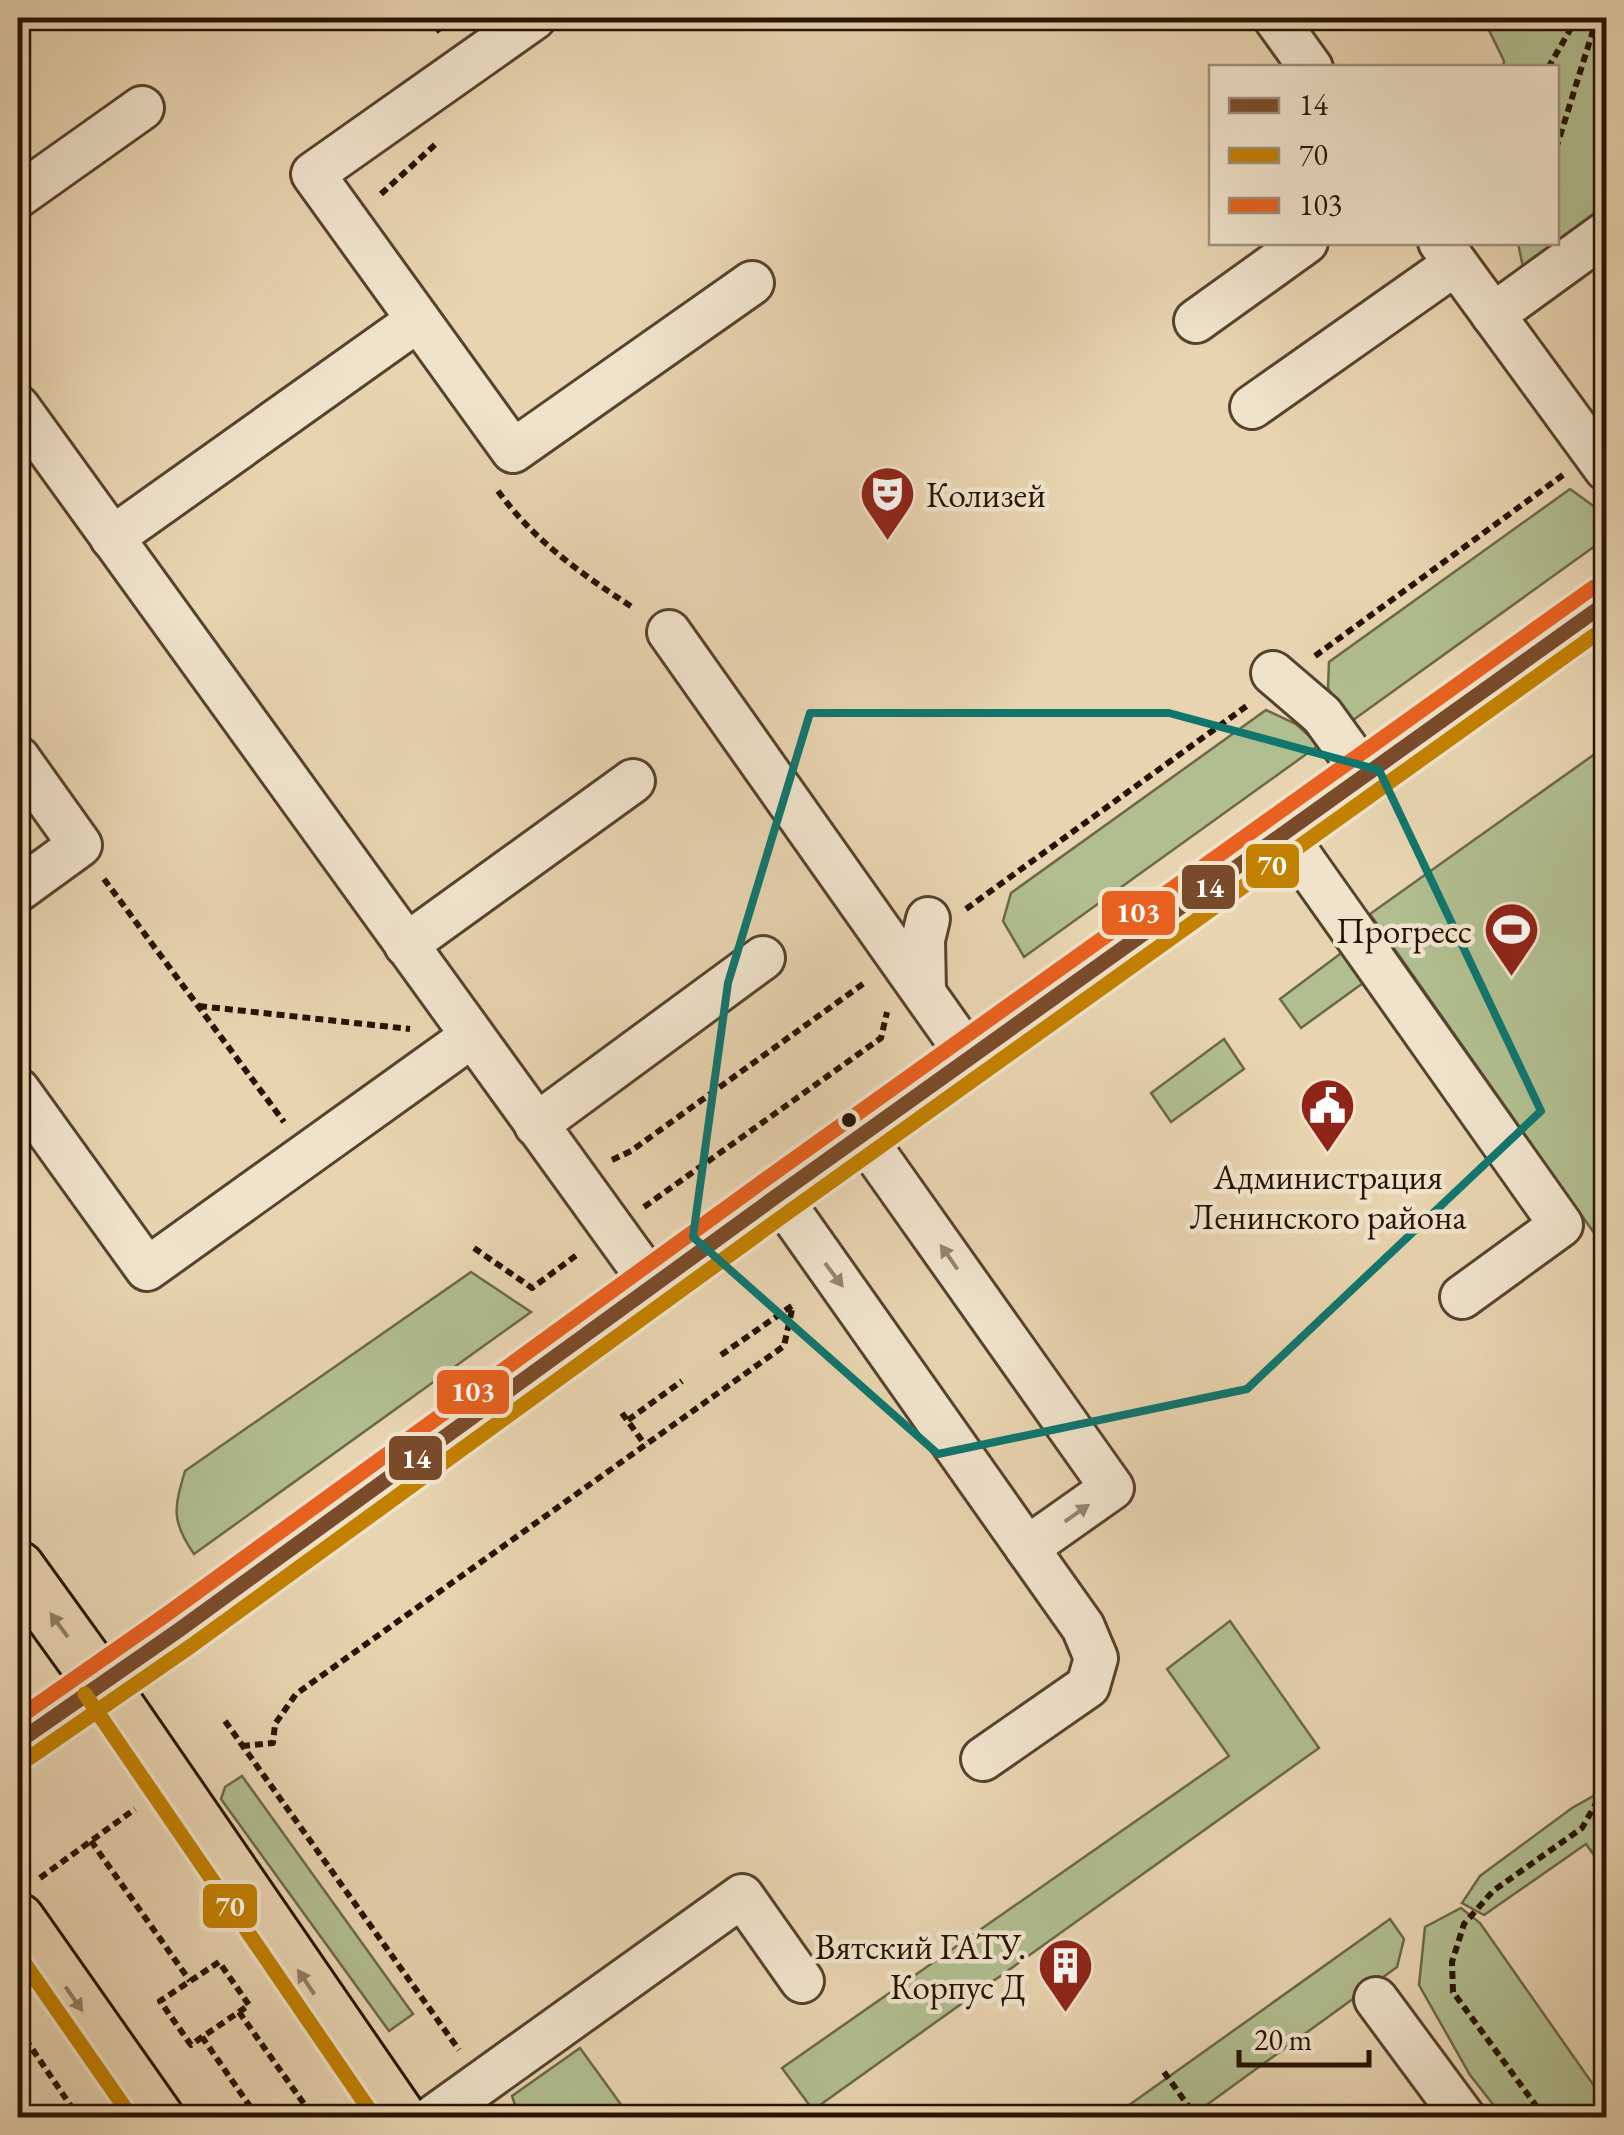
<svg xmlns="http://www.w3.org/2000/svg" width="1624" height="2135" font-family="'EB Garamond',serif">
	<rect width="100%" height="100%" fill="#e8d4b0"/>
	<filter id="stains"><feTurbulence type="fractalNoise" baseFrequency=".002" numOctaves="4"/><feColorMatrix values="0 0 0 0 .2 0 0 0 0 .09 0 0 0 0 .02 0 0 0 .5 -.17"/></filter>
	<radialGradient id="worn" r=".72"><stop offset=".6" stop-color="#630" stop-opacity="0"/><stop offset="1" stop-color="#630" stop-opacity=".3"/></radialGradient>
	<g fill="#b1be8f" stroke="#6c6849" stroke-width="2.5">
		<path d="M1483,18H1606V237L1529,297L1518,243L1556,242V68L1503,67L1504,61Z"/>
		<path d="M1570,489L1606,515V538L1349,723L1328,688L1329,662Z"/>
		<path d="M1266,710L1296,724L1319,745L1024,957L1003,921L1011,893Z"/>
		<path d="M1606,746V1250L1370,914Z"/>
		<path d="M1348,948L1370,978L1301,1028L1280,999Z"/>
		<path d="M1224,1039L1244,1069L1171,1122L1151,1093Z"/>
		<path d="M471,1272L531,1312L194,1554C171,1521 174,1508 185,1471Z"/>
		<path d="M1230,1621L1319,1748L813,2110L782,2068L1229,1756L1167,1669Z"/>
		<path d="M242,1776L413,2014L389,2031L221,1799L225,1787Z"/>
		<path d="M1606,1789V1872L1586,1844L1484,1915L1462,1903L1480,1876L1572,1808Z"/>
		<path d="M1461,1908L1480,1923L1606,2103V2109L1593,2117H1503L1470,2075L1419,1985L1425,1927Z"/>
		<path d="M1390,1919L1404,1939L1397,1967L1190,2117L1111,2118Z"/>
		<path d="M580,2048L630,2117H519L512,2096Z"/>
	</g>
	<g fill="none" stroke-linecap="round" stroke-linejoin="round">
		<defs>
			<g id="minor">
				<path d="M534,18L313,174L513,451L752,283"/>
				<path d="M1275,18L1311,68"/>
				<path d="M18,196L142,108"/>
				<path d="M1440,242L1606,469"/>
				<path d="M1493,315L1606,233"/>
				<path d="M1196,321L1306,242"/>
				<path d="M18,407L653,1285"/>
				<path d="M1252,407L1455,264"/>
				<path d="M112,538L418,320"/>
				<path d="M669,632L970,1058"/>
				<path d="M1273,673L1322,715L1364,773"/>
				<path d="M18,758L80,845L18,890"/>
				<path d="M1283,832L1561,1225L1462,1297"/>
				<path d="M406,945L633,781"/>
				<path d="M924,991L923,940L928,919"/>
				<path d="M18,1090L147,1269L472,1036"/>
				<path d="M536,1125L763,958"/>
				<path d="M778,1195L1027,1548L1112,1488L862,1135"/>
				<path d="M983,1759L1088,1686L1096,1658L1083,1627L1027,1548"/>
				<path d="M1376,1999L1464,2118"/>
				<path d="M432,2118L742,1896L802,1981"/>
			</g>
			<g id="major">
				<path d="M18,1568L101,1683L400,2118"/>
				<path d="M18,1742L179,1630L778,1195L1606,603"/>
				<path d="M18,1920L157,2118"/>
			</g>
		</defs>
		<use href="#minor" stroke="#56432e" stroke-width="48"/>
		<use href="#major" stroke="#261303" stroke-width="58"/>
		<g stroke="#261303" stroke-width="6" stroke-dasharray="8 5" stroke-linecap="butt">
			<path d="M430,18L440,32"/>
			<path d="M1548,68L1577,18"/>
			<path d="M1556,149L1597,18"/>
			<path d="M381,194L438,142"/>
			<path d="M498,491C535,542 583,575 635,609"/>
			<path d="M1315,656L1563,475"/>
			<path d="M104,879L284,1122"/>
			<path d="M966,909L1248,705"/>
			<path d="M199,1006L410,1029"/>
			<path d="M612,1160L631,1151L867,981"/>
			<path d="M644,1207L881,1038L887,1012"/>
			<path d="M474,1248L532,1288L578,1254"/>
			<path d="M721,1355L793,1305"/>
			<path d="M622,1413L645,1445"/>
			<path d="M628,1420L682,1381"/>
			<path d="M225,1721L459,2050"/>
			<path d="M242,1746L273,1743L275,1724L296,1694L784,1346L793,1305"/>
			<path d="M91,1841L190,1981"/>
			<path d="M40,1878L135,1809"/>
			<path d="M18,2028L79,2118"/>
			<path d="M202,2037L191,2045L160,2001L219,1962L249,2005L239,2012"/>
			<path d="M1164,2072L1197,2118"/>
			<path d="M258,2118L202,2037L239,2012L314,2118"/>
			<path d="M1181,2118L1191,2110"/>
			<path d="M1545,2118L1453,1992L1452,1962L1464,1924L1493,1891L1582,1828L1606,1786"/>
		</g>
		<use href="#minor" stroke="#f0e3cc" stroke-width="42"/>
		<use href="#major" stroke="#e8d4b0" stroke-width="52"/>
		<defs>
			<path id="bus-1" d="M18,1742L179,1630L778,1195L1606,603"/>
			<g id="bus-2">
				<path d="M85,1694L375,2118"/>
				<path d="M29,1758L191,1646L790,1211L1606,627"/>
				<path d="M18,1954L132,2118"/>
			</g>
			<path id="bus-3" d="M18,1718L167,1614L766,1179L1594,587"/>
		</defs>
		<use href="#bus-1" stroke="#f0e3cc" stroke-width="22"/>
		<use href="#bus-2" stroke="#f0e3cc" stroke-width="22"/>
		<use href="#bus-3" stroke="#f0e3cc" stroke-width="22"/>
		<use href="#bus-1" stroke="#7a4b2a" stroke-width="15"/>
		<use href="#bus-2" stroke="#c38101" stroke-width="15"/>
		<use href="#bus-3" stroke="#e86120" stroke-width="15"/>
	</g>
	<defs><path id="oneway-solid" d="M-6-.8H1V-3.2L6.5 0L1 3.2V.8H-6Z" transform="scale(2.5)"/></defs>
	<g fill="#958572">
		<use href="#oneway-solid" transform="translate(949 1257) rotate(-125)"/>
		<use href="#oneway-solid" transform="translate(834 1275) rotate(53)"/>
		<use href="#oneway-solid" transform="translate(1077 1513) rotate(-35)"/>
	</g>
	<g fill="#917d62">
		<use href="#oneway-solid" transform="translate(59 1625) rotate(-126)"/>
		<use href="#oneway-solid" transform="translate(306 1982) rotate(-124)"/>
		<use href="#oneway-solid" transform="translate(74 1999) rotate(55)"/>
	</g>
	<path fill="none" stroke="#0f766e" stroke-width="8" stroke-linejoin="round" d="M810,713H1169L1379,770L1541,1111L1247,1389L938,1454L693,1237L728,983Z"/>
	<defs>
		<symbol id="theatre-pin" viewBox="-11 -11 22 30"><path d="M0 17L-7.5 6A9.5 9.5 0 1 1 7.5 6Z" fill="#8f2418" stroke="#f0e3cc"/><path d="M-5-5.5Q0-4 5-5.5V0Q5 5 0 6Q-5 5-5 0ZM-3.3-2.5H-1v1.5H-3.3ZM1-2.5H3.3v1.5H1ZM-2.8 1Q0 5.5 2.8 1Z" fill="#fff"/></symbol>
		<symbol id="stadium-pin" viewBox="-11 -11 22 30"><path d="M0 17L-7.5 6A9.5 9.5 0 1 1 7.5 6Z" fill="#8f2418" stroke="#f0e3cc"/><path d="M0-5a6.5 5 0 1 0 0 10a6.5 5 0 1 0 0-10ZM-3.5-1.8h7v3.6h-7Z" fill="#fff"/></symbol>
		<symbol id="civic-pin" viewBox="-11 -11 22 30"><path d="M0 17L-7.5 6A9.5 9.5 0 1 1 7.5 6Z" fill="#8f2418" stroke="#f0e3cc"/><path d="M-.6-6.5H3V-4.5H.6V-3L4-1V1h2V6H-6V1h2V-1L-.6-3ZM-1.2 2.5V6h2.4V2.5Z" fill="#fff"/></symbol>
		<symbol id="building-pin" viewBox="-11 -11 22 30"><path d="M0 17L-7.5 6A9.5 9.5 0 1 1 7.5 6Z" fill="#8f2418" stroke="#f0e3cc"/><path d="M-4-6H4V6H1V3H-1V6H-4ZM-2.5-4.3h1.7v1.8h-1.7ZM.8-4.3h1.7v1.8H.8ZM-2.5-1h1.7V.8h-1.7ZM.8-1h1.7V.8H.8Z" fill="#fff"/></symbol>
	</defs>
	<g fill-rule="evenodd">
		<use href="#theatre-pin" x="856" y="462" width="63" height="86"/>
		<use href="#stadium-pin" x="1480" y="898" width="63" height="86"/>
		<use href="#civic-pin" x="1296" y="1074" width="63" height="86"/>
		<use href="#building-pin" x="1034" y="1934" width="63" height="86"/>
	</g>
	<circle fill="#261303" stroke="#f0e3cc" stroke-width="4" cx="849" cy="1120" r="9"/>
	<g text-anchor="middle" dominant-baseline="central" stroke-width="9" stroke-linejoin="round" paint-order="stroke">
		<g font-size="35" fill="#261303" stroke="#f0e3cc" text-anchor="end">
			<text x="926" y="494" text-anchor="start">Колизей</text>
			<text x="1472" y="930">Прогресс</text>
			<text x="1328" y="1176" text-anchor="middle">Администрация<tspan x="1328" dy="40">Ленинского района</tspan></text>
			<text x="1026" y="1946">Вятский ГАТУ.<tspan x="1026" dy="40">Корпус Д</tspan></text>
		</g>
	</g>
	<g stroke="#f0e3cc" stroke-width="4">
		<rect x="1244" y="842" width="57" height="48" rx="10" fill="#c38101"/>
		<rect x="1180" y="863" width="57" height="48" rx="10" fill="#7a4b2a"/>
		<rect x="1100" y="889" width="77" height="48" rx="10" fill="#e86120"/>
		<rect x="435" y="1368" width="76" height="48" rx="10" fill="#e86120"/>
		<rect x="387" y="1434" width="57" height="48" rx="10" fill="#7a4b2a"/>
		<rect x="201" y="1882" width="58" height="48" rx="10" fill="#c38101"/>
	</g>
	<g font-size="28" text-anchor="middle" font-weight="bold" fill="#fff">
		<text x="1272" y="875">70</text>
		<text x="1209" y="897">14</text>
		<text x="1138" y="922">103</text>
		<text x="473" y="1401">103</text>
		<text x="416" y="1468">14</text>
		<text x="230" y="1916">70</text>
	</g>
	<rect width="1624" height="2135" fill="none" stroke="#e8d4b0" stroke-width="60"/>
	<rect x="20" y="20" width="1584" height="2095" fill="none" stroke="#261303" stroke-width="5"/>
	<rect x="30" y="30" width="1564" height="2075" fill="none" stroke="#261303" stroke-width="2.5"/>
	<rect x="1209" y="65" width="350" height="180" fill="#f0e3cc" stroke="#9f907c" stroke-width="2.5"/>
	<rect x="1229" y="98" width="50" height="15" fill="#7a4b2a" stroke="#9f907c" stroke-width="2.5"/>
	<text x="1299" y="115" font-size="30" fill="#261303">14</text>
	<rect x="1229" y="148" width="50" height="15" fill="#c38101" stroke="#9f907c" stroke-width="2.5"/>
	<text x="1299" y="165" font-size="30" fill="#261303">70</text>
	<rect x="1229" y="198" width="50" height="15" fill="#e86120" stroke="#9f907c" stroke-width="2.5"/>
	<text x="1299" y="215" font-size="30" fill="#261303">103</text>
	<path d="M1239 2050v15h130v-15" fill="none" stroke="#261303" stroke-width="5"/>
	<text x="1254" y="2050" font-size="30" fill="#261303" stroke="#f0e3cc" stroke-width="8" paint-order="stroke">20 m</text>
	<rect width="100%" height="100%" filter="url(#stains)"/>
	<rect width="100%" height="100%" fill="url(#worn)"/>
</svg>
